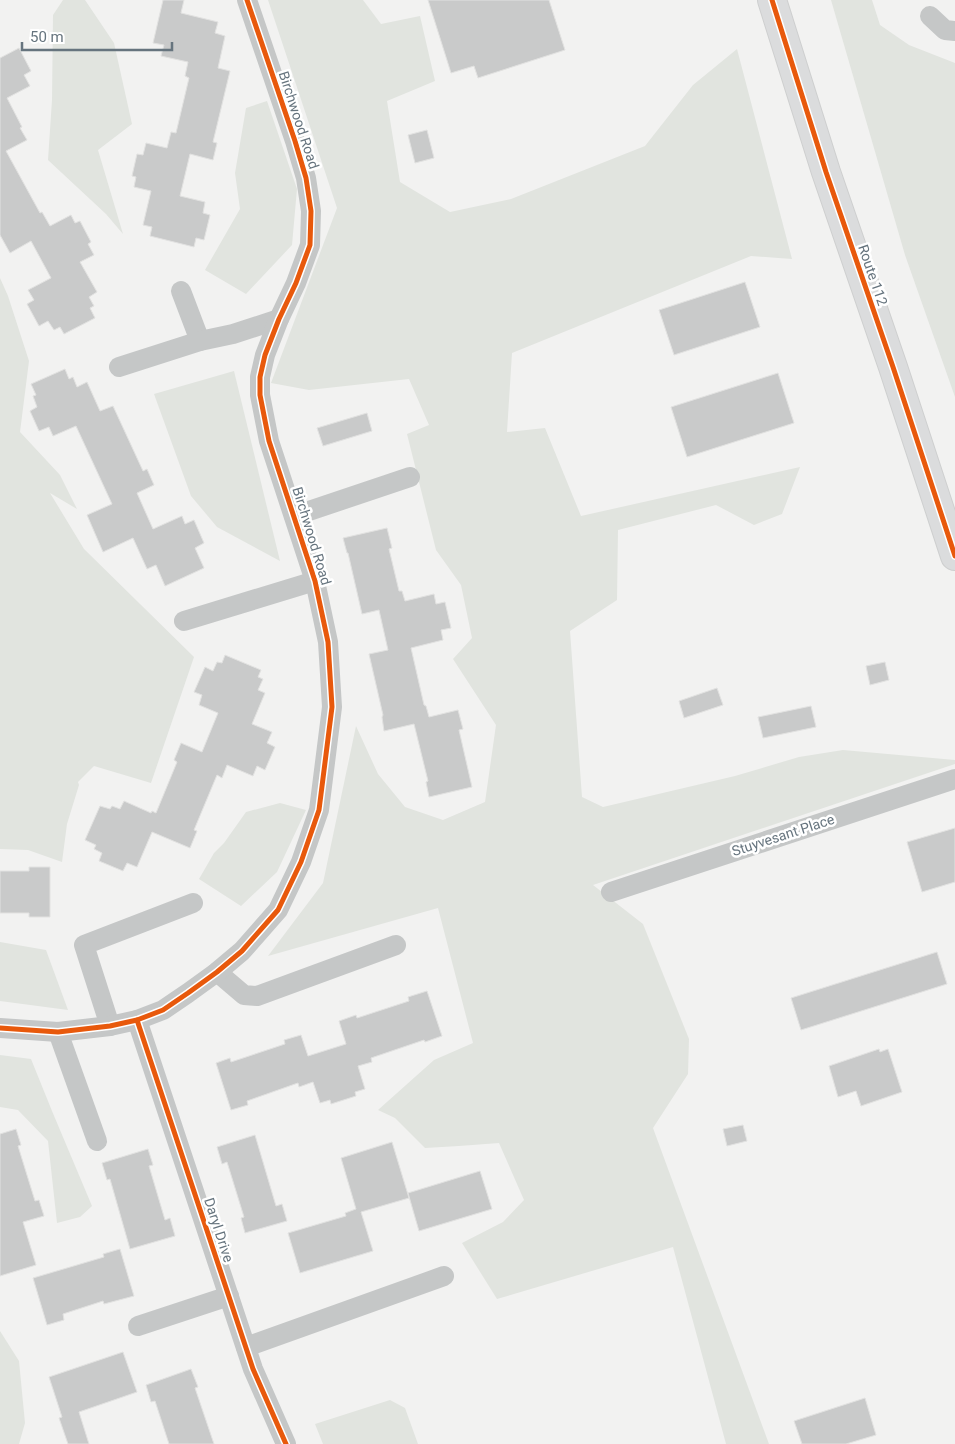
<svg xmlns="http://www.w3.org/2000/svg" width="955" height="1444" font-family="Roboto,sans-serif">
	<rect width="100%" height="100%" fill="#f2f2f1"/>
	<g fill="#e1e4df">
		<path d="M63,0H85L114,43L132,124L98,150L123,234L106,214L48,160L52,100L53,15Z"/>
		<path d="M268,0H363L381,24L420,16L435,81L387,101L400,182L450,212L511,199L645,146L693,85L737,49L792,259L751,256L512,353L507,432L545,428L581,516L800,467L782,514L754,525L716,505L618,530L617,600L570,631L582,797L603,807L735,776L799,757L843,750L955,760V764L593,885L643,924L689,1039L688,1074L653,1128L769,1444H726L673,1247L497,1299L462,1243L503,1222L524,1200L499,1143L459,1146L425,1148L395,1118L378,1110L434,1060L473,1043L438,908L268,956L323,883L356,726L378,774L405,807L443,820L485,802L496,725L453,659L472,638L461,585L436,550L407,434L429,425L409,379L309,390L271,383L337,208Z"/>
		<path d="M831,0H872L880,25L909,45L955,63V397L905,255Z"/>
		<path d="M267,101L297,189L292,245L246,294L205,270L240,209L235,173L246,108Z"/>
		<path d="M0,278L8,296L29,361L20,432L60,475L77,509L50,493L84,549L194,657L151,783L94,766L78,782L79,785L67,824L62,862L28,850L0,849Z"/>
		<path d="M234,371L280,561L217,527L191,496L154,394Z"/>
		<path d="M280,803L306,810L277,872L241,906L199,879L214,853L224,843L246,812Z"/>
		<path d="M0,942L46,950L68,1010L0,1001Z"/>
		<path d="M0,1055L31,1059L52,1111L92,1206L80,1217L57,1223L48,1141L18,1110L0,1107Z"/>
		<path d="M0,1331L19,1361L25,1423L19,1444H0Z"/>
		<path d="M390,1400L405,1408L418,1444H323L315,1424Z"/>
	</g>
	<g fill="#c9caca" stroke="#e2e2e1">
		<path d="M163,0H184L181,13L218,22L215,33L225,36L218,68L230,71L213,142L217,143L213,160L190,154L180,196L205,202L203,213L210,215L204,240L196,238L194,247L150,236L152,227L143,225L151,191L134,187L136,177L132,176L137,154L143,155L146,143L167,148L171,132L176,133L189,78L185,76L188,62L161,56L164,45L153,43Z"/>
		<path d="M428,0H549L565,50L478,78L474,66L451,73Z"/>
		<path d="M19,48L31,71L24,75L30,86L7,98L22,127L20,128L27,140L6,151L40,213L42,212L50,226L71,215L75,223L80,221L91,242L88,244L94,255L80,262L97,292L89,297L94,306L90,308L95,318L64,334L60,327L54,330L48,321L39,326L27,304L34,300L28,290L51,278L31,241L10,253L0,235V58Z"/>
		<path d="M427,130L434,158L415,163L408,135Z"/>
		<path d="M745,282L760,327L674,355L659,310Z"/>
		<path d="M65,369L69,379L73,377L77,387L87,382L100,411L113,406L143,471L147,469L154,485L137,493L153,529L182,516L185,524L194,520L204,543L195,548L204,568L165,586L156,565L147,569L133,538L103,552L87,515L112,504L76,426L53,436L49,427L39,431L30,411L37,407L33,396L36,395L31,384Z"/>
		<path d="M778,373L794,423L687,457L671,407Z"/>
		<path d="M367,413L372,431L323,446L317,428Z"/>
		<path d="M387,528L392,548L389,549L399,591H402L405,601L434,594L436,604L445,602L451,628L441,630L443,640L411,648L424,705L426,706L429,717L458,710L463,729L459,730L472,787L429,797L426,782L428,781L414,724L384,731L382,717L383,715L369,654L388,650L379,610L362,614L348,553H347L343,538Z"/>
		<path d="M225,655L261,670L258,677L263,679L258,690L265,693L252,724L272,732L267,743L275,747L265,770L257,766L253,776L227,765L222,778L217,775L194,830L197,831L190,848L152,832L137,867L127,863L123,871L99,861L102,853L94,849L96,845L85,840L100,806L110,809L112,806L120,809L124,801L151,813L152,811L156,813L177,762L174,760L181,743L202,752L218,713L199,705L202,695L194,692L205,667L213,671L217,662L222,663Z"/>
		<path d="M885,662L889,680L870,685L866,666Z"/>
		<path d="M717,688L723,705L684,718L679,701Z"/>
		<path d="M811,706L816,727L763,738L758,717Z"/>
		<path d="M955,828V882L922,892L907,842Z"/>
		<path d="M29,867H50V917H29V913H0V871H29Z"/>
		<path d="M937,952L947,984L801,1030L791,998Z"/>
		<path d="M427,991L442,1036L425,1042L424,1040L371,1058L372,1062L358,1066L365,1089L355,1092L356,1096L331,1104L330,1100L320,1103L313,1082L299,1087L298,1083L247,1101L248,1105L231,1110L216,1063L230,1058L231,1062L285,1044L284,1040L301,1035L308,1056L346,1044L339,1021L356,1015L357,1018L409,1001L408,997Z"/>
		<path d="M879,1049L880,1052L888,1049L902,1092L861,1106L856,1091L838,1097L829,1066Z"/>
		<path d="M743,1125L747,1141L727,1146L723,1129Z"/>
		<path d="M16,1129L21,1145L18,1146L35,1201L39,1200L44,1216L23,1222L36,1265L0,1276V1134Z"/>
		<path d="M255,1135L276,1206L282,1204L287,1221L245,1233L241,1218L244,1217L227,1162L222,1164L217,1147Z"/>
		<path d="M392,1142L409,1198L361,1212L373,1251L300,1273L288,1233L346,1216L345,1213L356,1209L341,1158Z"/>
		<path d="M148,1149L153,1165L149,1166L165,1220L170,1218L175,1236L130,1249L110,1179L107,1180L102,1163Z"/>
		<path d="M480,1171L492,1209L419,1231L408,1193Z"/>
		<path d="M120,1249L134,1296L104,1304L103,1301L63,1314L64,1320L47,1325L33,1278L104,1257L103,1254Z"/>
		<path d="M123,1352L137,1392L79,1412L89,1444H68L59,1418L62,1417L49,1377Z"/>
		<path d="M191,1369L198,1387L195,1388L214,1444H169L155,1401L151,1402L146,1385Z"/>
		<path d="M865,1398L876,1435L846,1444H802L794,1421Z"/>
	</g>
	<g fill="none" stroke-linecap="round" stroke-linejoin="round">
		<defs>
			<path id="primary" d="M772,0L826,172L893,367L955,556"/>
		</defs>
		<use href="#primary" stroke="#cecfcf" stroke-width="30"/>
		<g stroke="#c5c7c7" stroke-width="20">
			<path d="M930,16L945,30L955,31"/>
			<path d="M181,291L200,341"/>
			<path d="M119,367L200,341L233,334L279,319"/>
			<path d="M294,516L410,477"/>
			<path d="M184,621L315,581"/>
			<path d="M611,892L955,779"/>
			<path d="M217,972L244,995L257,996L396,945"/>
			<path d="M137,1020L253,1369L286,1444"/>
			<path d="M110,1026L84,945L193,903"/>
			<path d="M0,1028L58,1032L110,1026L137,1020L163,1010L188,993L217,972L242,951L278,910L301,862L319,810L332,707L328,642L315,581L269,441L260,395V377L265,355L279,319L296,283L310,245L311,211L306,178L295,141L247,0"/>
			<path d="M58,1032L97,1141"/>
			<path d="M138,1326L229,1296"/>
			<path d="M246,1347L444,1276"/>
		</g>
		<use href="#primary" stroke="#dbdcdd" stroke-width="28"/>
		<defs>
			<g id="cycleway">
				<path d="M772,0L826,172L893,367L955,556"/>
				<path d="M137,1020L253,1369L286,1444"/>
				<path d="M0,1028L58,1032L110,1026L137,1020L163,1010L188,993L217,972L242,951L278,910L301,862L319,810L332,707L328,642L315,581L269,441L260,395V377L265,355L279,319L296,283L310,245L311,211L306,178L295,141L247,0"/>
			</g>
		</defs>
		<use href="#cycleway" stroke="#fff" stroke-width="8"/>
		<use href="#cycleway" stroke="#e8590c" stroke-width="5"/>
	</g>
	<g text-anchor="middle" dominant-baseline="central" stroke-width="5" stroke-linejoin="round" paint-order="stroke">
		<g font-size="14" fill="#66747e" stroke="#fff">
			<text transform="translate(299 120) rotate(72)">Birchwood Road</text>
			<text transform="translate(873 275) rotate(71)">Route 112</text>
			<text transform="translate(312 536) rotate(73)">Birchwood Road</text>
			<text transform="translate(783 835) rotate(-18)">Stuyvesant Place</text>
			<text transform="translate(219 1230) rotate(72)">Daryl Drive</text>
		</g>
	</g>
	<path d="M22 42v8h150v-8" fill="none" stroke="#66747e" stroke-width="2.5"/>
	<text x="30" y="42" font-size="15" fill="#66747e" stroke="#ffffff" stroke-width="4" paint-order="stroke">50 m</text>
</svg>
